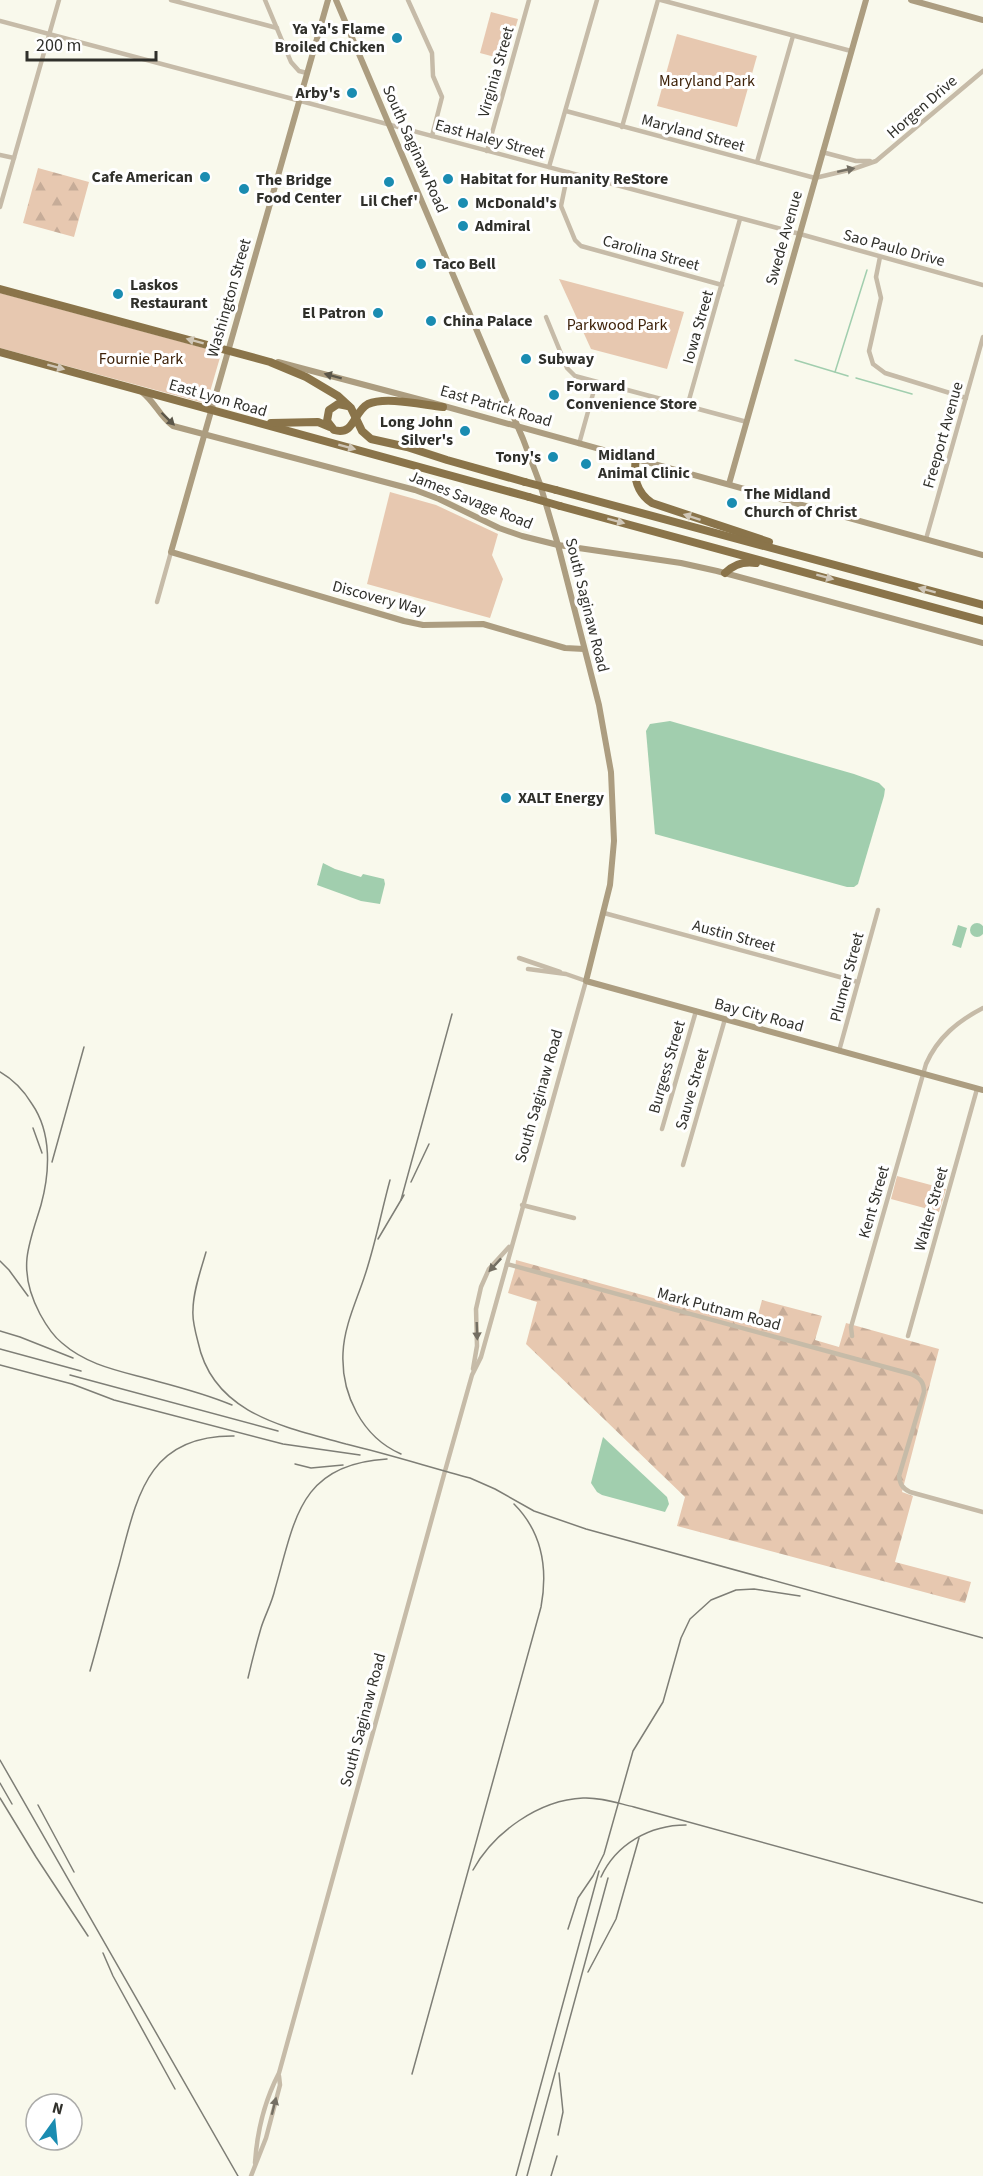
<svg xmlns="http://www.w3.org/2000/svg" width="983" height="2176" font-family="'Source Sans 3',sans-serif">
	<defs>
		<pattern id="forest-firs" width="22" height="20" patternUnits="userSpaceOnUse" patternTransform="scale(1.5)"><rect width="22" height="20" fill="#e7c8b0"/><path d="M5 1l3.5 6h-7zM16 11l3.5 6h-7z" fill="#c6ac98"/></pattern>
	</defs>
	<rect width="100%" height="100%" fill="#f9f9ec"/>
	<g fill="#e7c8b0">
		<path d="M491,12L518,19L506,60L480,53Z"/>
		<path d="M677,34L757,56L737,127L657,106Z"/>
		<path d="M559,279L684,312L667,369L591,349Z"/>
		<path d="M0,293L219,352L221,354L207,402L204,403L0,348Z"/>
		<path d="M390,492L436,505L498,534L492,555L503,579L490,618L367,584Z"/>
		<path d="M897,1176L946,1189L939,1212L891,1199Z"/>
	</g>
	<g fill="url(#forest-firs)">
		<path d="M38,168L89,182L74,237L23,223Z"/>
		<path d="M516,1260L755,1326L762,1300L769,1302L822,1316L815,1340L839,1347L846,1323L939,1349L902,1492L913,1496L895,1562L971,1582L965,1603L677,1526L685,1497L526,1344L537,1302L508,1293L515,1269Z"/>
	</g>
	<g fill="#a1ceae">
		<path d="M670,721L854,774L879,783L885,789L884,796L858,884L854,887H847L655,834L646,731L650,724Z"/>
		<path d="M323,863L335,869L361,877L363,874L384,879L385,884L380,904L361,901L317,885Z"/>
		<circle cx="977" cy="930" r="7"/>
		<path d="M958,925L967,928L961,948L952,945Z"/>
		<path d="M603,1437L667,1497L669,1504L665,1512L602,1495L597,1492L591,1483Z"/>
	</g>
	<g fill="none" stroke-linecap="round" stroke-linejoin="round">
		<g stroke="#a1ceae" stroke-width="1.5">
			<path d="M795,360L848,376"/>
			<path d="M835,372L867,270"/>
			<path d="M856,378L912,394"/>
		</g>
		<g stroke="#c6bba8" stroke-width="4.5">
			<path d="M171,0L277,28"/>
			<path d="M265,0L291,62L299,71L307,73"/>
			<path d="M408,0L432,53L433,76L442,97L432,136"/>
			<path d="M661,0L851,51"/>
			<path d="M0,21L800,234L983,285"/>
			<path d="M566,111L815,178L853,169L876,161L983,71"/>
			<path d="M622,127L658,0"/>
			<path d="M487,151L529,0"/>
			<path d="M822,152L856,161H870"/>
			<path d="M0,155L14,158"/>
			<path d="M757,162L793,36"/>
			<path d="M549,167L597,0"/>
			<path d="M568,172L561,206L575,240L581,246L722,285"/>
			<path d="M0,207L59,0"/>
			<path d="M880,257L876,277L881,298L869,351L873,364L885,373L966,398"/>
			<path d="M546,317L567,368L575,376L747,422"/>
			<path d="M687,407L740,219"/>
			<path d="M579,444L596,383"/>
			<path d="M926,539L983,337"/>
			<path d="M157,602L171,552"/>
			<path d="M604,913L858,982"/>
			<path d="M519,958L560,972"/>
			<path d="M839,1051L878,910"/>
			<path d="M662,1129L696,1011"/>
			<path d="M683,1165L725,1019"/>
			<path d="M522,1205L574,1218"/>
			<path d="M507,1264L911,1374C920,1378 924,1382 924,1392L899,1476C900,1484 902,1488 910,1492L983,1512"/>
			<path d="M852,1336L851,1327L926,1064C938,1037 958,1021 983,1008"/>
			<path d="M908,1336L977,1089"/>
			<path d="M473,1369L477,1346L476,1309L481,1287L489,1269L509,1247"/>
			<path d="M255,2163C257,2132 265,2100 279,2073L445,1471L472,1375L481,1357L586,981L566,974L528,969"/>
			<path d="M251,2176L266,2138L280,2085L279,2076"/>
		</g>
		<g stroke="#ac9d80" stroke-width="6">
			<path d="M328,0L171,552L404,621L423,625L483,624L565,648L584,649"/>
			<path d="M336,0L523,439L540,484L558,545L599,705L611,772L614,841L610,885L586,981L983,1090"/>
			<path d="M911,0L983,20"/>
			<path d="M278,362L433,403L983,555"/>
			<path d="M142,392C155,402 160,417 173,426L415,490L439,499L499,528L522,536L558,545L681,563L717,571L983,643"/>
			<path d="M729,484L866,0"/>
		</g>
		<g stroke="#8a744a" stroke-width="8">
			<path d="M0,289L270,362L306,377L338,396L351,408L362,431L371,439L407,447L447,460L525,482"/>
			<path d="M0,352L529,497"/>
			<path d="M348,406L338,404L329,410L327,421L334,430C355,436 353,412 368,404C386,396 423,405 443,407"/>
			<path d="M271,423L318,422L330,427"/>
			<path d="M636,459C633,477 636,492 652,503L769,542"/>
			<path d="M556,490L983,605"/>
			<path d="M560,506L983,621"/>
			<path d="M725,573C734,564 744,561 756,563"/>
		</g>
		<g stroke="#7e7e76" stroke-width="1.5">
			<path d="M0,1072C14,1080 24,1091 32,1104C52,1133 50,1172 41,1205C36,1222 29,1240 27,1258C25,1278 31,1297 40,1314C46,1325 53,1336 62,1343C86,1364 115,1370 145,1378C175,1386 204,1393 232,1405"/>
			<path d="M33,1128L42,1153"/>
			<path d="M52,1162L84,1047"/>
			<path d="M390,1180C381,1213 375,1246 364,1278C356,1302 344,1327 343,1353C341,1394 362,1437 401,1454"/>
			<path d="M411,1182L429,1144"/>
			<path d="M401,1200L452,1014"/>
			<path d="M378,1239L404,1195"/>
			<path d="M206,1252C201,1270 193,1291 193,1310C192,1320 195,1331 198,1342C213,1414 285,1427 346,1444C388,1454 429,1467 470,1478L495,1489L534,1511L586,1529L983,1638"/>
			<path d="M0,1261L9,1270L28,1296"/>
			<path d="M0,1331L20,1337L73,1358"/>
			<path d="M0,1349L81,1371"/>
			<path d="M0,1365L72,1384L114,1400L283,1444L360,1455"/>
			<path d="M70,1375L278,1431"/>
			<path d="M295,1464L311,1468L343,1465"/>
			<path d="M90,1671C100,1636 109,1600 119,1565C137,1497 147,1435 234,1436"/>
			<path d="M248,1678C252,1661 256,1645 261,1628C265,1615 272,1603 275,1589C295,1520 299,1464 387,1459"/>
			<path d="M0,1760L238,2176"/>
			<path d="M0,1783L12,1804"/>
			<path d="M0,1798L36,1857L88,1936"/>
			<path d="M38,1805L74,1872"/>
			<path d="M473,1870C494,1832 539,1800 583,1798C600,1797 617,1803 634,1807L983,1903"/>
			<path d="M601,1877C616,1844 650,1825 686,1825"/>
			<path d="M568,1929L578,1898L593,1876L604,1854L633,1751L663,1702L681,1638L690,1619L711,1600L736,1590L754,1589L800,1596"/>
			<path d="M103,1953L113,1976L175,2089"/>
			<path d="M588,1972L616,1919L639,1838"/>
			<path d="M412,2074L541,1607C548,1569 543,1533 514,1504"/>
			<path d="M558,2135L563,2112L559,2073"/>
			<path d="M516,2176L599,1871"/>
			<path d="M527,2176L608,1878"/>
			<path d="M551,2176L557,2156"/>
		</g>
		<g stroke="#8a744a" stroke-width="8">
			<path d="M525,482L556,490"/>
			<path d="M529,497L560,506"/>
		</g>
	</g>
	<defs><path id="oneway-solid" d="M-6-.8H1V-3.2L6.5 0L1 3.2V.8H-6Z" transform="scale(1.5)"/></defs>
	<g fill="#746f63">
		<use href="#oneway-solid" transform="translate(846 170) rotate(-12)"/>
		<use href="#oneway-solid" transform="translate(495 1265) rotate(133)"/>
		<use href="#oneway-solid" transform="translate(477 1331) rotate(88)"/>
		<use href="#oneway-solid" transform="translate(274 2106) rotate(-76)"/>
	</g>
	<g fill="#d0c7b7">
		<use href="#oneway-solid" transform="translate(195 341) rotate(-165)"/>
		<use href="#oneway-solid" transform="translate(56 367) rotate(15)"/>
		<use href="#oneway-solid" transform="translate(347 447) rotate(15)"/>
		<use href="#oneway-solid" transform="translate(692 517) rotate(-162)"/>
		<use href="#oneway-solid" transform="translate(616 521) rotate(15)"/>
		<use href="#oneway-solid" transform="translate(825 577) rotate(15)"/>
		<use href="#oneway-solid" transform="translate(927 590) rotate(-165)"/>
	</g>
	<g fill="#5b5649">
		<use href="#oneway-solid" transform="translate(333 376) rotate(-165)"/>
		<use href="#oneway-solid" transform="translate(168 419) rotate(44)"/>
	</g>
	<g fill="#1a8cb1" stroke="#fff" stroke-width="2">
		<circle cx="397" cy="38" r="6"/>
		<circle cx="352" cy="93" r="6"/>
		<circle cx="205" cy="177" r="6"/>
		<circle cx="448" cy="179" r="6"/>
		<circle cx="389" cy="182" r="6"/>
		<circle cx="244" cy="189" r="6"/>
		<circle cx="463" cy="203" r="6"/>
		<circle cx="463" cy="226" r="6"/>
		<circle cx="421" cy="264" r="6"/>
		<circle cx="118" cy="294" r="6"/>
		<circle cx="378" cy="313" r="6"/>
		<circle cx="431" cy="321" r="6"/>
		<circle cx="526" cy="359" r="6"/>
		<circle cx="554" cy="395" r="6"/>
		<circle cx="465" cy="431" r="6"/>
		<circle cx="553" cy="457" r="6"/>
		<circle cx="586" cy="464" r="6"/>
		<circle cx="732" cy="503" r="6"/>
		<circle cx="506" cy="798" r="6"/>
	</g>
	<g text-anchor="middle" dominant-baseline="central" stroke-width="6" stroke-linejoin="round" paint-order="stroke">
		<g font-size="16" font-weight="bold" fill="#30302b" stroke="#fff" text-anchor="start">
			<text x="385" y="29" text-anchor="end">Ya Ya's Flame<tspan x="385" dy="18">Broiled Chicken</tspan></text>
			<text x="340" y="93" text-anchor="end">Arby's</text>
			<text x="193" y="177" text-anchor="end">Cafe American</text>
			<text x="460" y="179">Habitat for Humanity ReStore</text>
			<text x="256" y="180">The Bridge<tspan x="256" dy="18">Food Center</tspan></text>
			<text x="389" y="201" text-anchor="middle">Lil Chef'</text>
			<text x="475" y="203">McDonald's</text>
			<text x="475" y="226">Admiral</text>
			<text x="433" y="264">Taco Bell</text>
			<text x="130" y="285">Laskos<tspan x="130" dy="18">Restaurant</tspan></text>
			<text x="366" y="313" text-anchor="end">El Patron</text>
			<text x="443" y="321">China Palace</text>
			<text x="538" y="359">Subway</text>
			<text x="566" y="386">Forward<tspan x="566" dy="18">Convenience Store</tspan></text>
			<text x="453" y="422" text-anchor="end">Long John<tspan x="453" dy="18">Silver's</tspan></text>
			<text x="598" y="455">Midland<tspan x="598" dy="18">Animal Clinic</tspan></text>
			<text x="541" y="457" text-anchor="end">Tony's</text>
			<text x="744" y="494">The Midland<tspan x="744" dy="18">Church of Christ</tspan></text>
			<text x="518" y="798">XALT Energy</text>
		</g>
		<g font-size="16" fill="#30302b" stroke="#fff">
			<text transform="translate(496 72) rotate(-74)">Virginia Street</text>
			<text transform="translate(922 107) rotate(-41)">Horgen Drive</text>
			<text transform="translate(693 133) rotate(15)">Maryland Street</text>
			<text transform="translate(490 139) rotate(15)">East Haley Street</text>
			<text transform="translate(415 149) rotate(66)">South Saginaw Road</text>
			<text transform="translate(784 238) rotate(-74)">Swede Avenue</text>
			<text transform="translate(894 248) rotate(15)">Sao Paulo Drive</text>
			<text transform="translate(651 253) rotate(15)">Carolina Street</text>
			<text transform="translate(229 298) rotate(-74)">Washington Street</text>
			<text transform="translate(698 327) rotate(-74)">Iowa Street</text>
			<text transform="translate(218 398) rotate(16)">East Lyon Road</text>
			<text transform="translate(496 406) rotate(16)">East Patrick Road</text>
			<text transform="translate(943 435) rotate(-74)">Freeport Avenue</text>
			<text transform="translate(471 500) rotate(22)">James Savage Road</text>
			<text transform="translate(379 598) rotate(15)">Discovery Way</text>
			<text transform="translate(587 605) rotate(76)">South Saginaw Road</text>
			<text transform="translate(734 936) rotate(15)">Austin Street</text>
			<text transform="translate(847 977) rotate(-75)">Plumer Street</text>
			<text transform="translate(759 1015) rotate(15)">Bay City Road</text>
			<text transform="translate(667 1067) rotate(-74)">Burgess Street</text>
			<text transform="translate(692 1089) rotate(-74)">Sauve Street</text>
			<text transform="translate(539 1096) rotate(-74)">South Saginaw Road</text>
			<text transform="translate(874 1202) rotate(-74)">Kent Street</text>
			<text transform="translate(931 1209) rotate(-74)">Walter Street</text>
			<text transform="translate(719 1309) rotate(15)">Mark Putnam Road</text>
			<text transform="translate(363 1720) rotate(-75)">South Saginaw Road</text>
		</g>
		<g font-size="16" fill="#3e2209" stroke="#fff">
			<text x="707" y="81">Maryland Park</text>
			<text x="617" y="325">Parkwood Park</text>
			<text x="141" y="359">Fournie Park</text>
		</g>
	</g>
	<g transform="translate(54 2122) rotate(15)"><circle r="28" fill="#ffffff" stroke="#acacaa" stroke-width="1.5"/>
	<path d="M0-4.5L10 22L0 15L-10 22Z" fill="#1a8cb1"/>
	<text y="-9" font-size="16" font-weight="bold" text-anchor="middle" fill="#30302b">N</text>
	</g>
	<path d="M27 51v9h129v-9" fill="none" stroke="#30302b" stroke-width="3"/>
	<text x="36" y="51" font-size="18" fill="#30302b" stroke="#ffffff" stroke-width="4.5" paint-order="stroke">200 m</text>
</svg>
